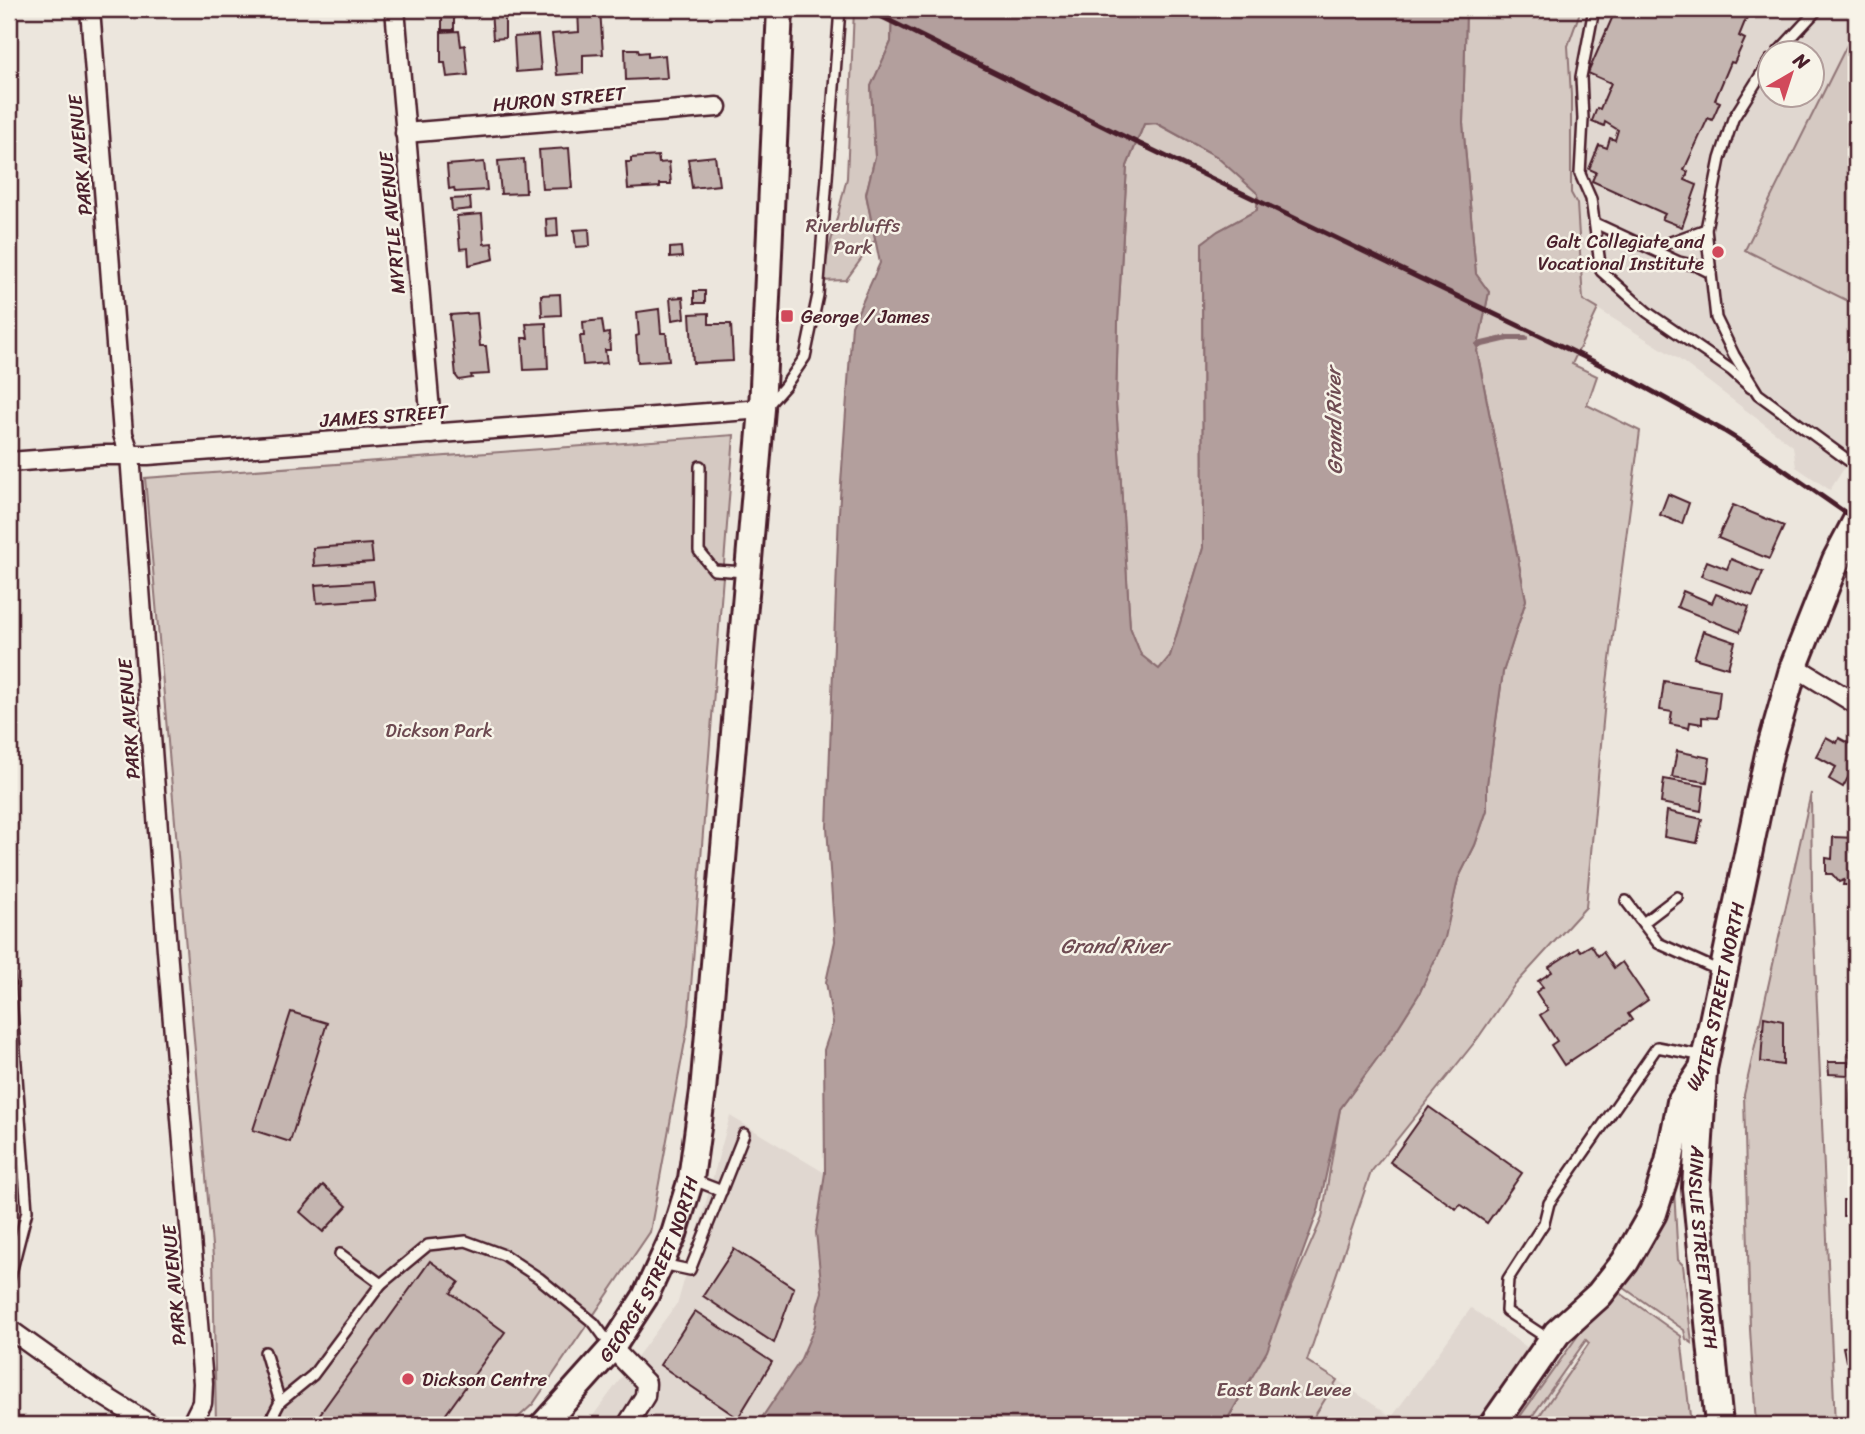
<svg xmlns="http://www.w3.org/2000/svg" width="1865" height="1434" font-family="Sriracha,sans-serif">
	<rect width="100%" height="100%" fill="#ece6dd"/>
	<filter id="ink" filterUnits="userSpaceOnUse"><feTurbulence type="fractalNoise" baseFrequency=".0143" numOctaves="2"/><feDisplacementMap in="SourceGraphic" scale="14" xChannelSelector="R" yChannelSelector="G"/><feConvolveMatrix kernelMatrix="1 2 1 2 8 2 1 2 1" color-interpolation-filters="sRGB"/></filter>
	<g filter="url(#ink)">
		<g fill="#e0d7d0" fill-rule="evenodd">
			<path d="M1581,9H1856V450L1830,490L1796,467L1793,446L1680,360L1583,300L1577,204L1571,193V95L1568,46ZM1770,52H1812V94H1770Z"/>
			<path d="M730,1116L825,1173L816,1232L822,1292L818,1305L815,1326L800,1361L757,1425H586L678,1302Z"/>
			<path d="M1471,1308L1568,1376L1589,1343L1579,1334L1681,1336L1691,1425H1309L1337,1380L1392,1417Z"/>
		</g>
		<g fill="#d5c9c2" stroke="#907476" stroke-width="2">
			<path d="M854,9H892L891,42L871,87L875,157L866,194L875,240L846,280L821,281L847,178Z"/>
			<path d="M1466,9H1581L1568,46L1571,95V193L1577,204L1583,300L1598,309L1572,364L1597,376L1587,405L1640,431L1606,690L1586,907L1513,987L1478,1038L1371,1172L1307,1361L1337,1380L1309,1425H1225L1264,1351L1322,1218L1340,1109L1387,1045L1419,994L1444,939L1458,879L1475,845L1487,810V784L1503,672L1526,600L1477,351L1489,292L1476,274L1463,123Z"/>
			<path d="M1856,27V305L1745,250Z"/>
			<path d="M1156,123L1216,156L1258,193L1257,210L1218,231L1202,243L1203,548L1170,656L1159,670L1141,655L1130,627L1116,403L1118,321L1127,166L1144,124Z"/>
			<path d="M734,435L688,1025L650,1232L533,1404L510,1425H216L213,1257L145,478Z"/>
			<path d="M1811,793L1812,890L1835,1425H1756L1750,1329L1744,1095Z"/>
			<path d="M1671,1189H1674L1678,1260L1683,1265L1692,1343L1686,1339L1684,1330L1620,1285L1636,1262L1646,1255L1661,1222Z"/>
			<path d="M1616,1290L1681,1336L1691,1425H1665L1664,1416L1594,1425H1533L1589,1343L1586,1340L1526,1425H1514L1579,1334Z"/>
		</g>
		<path fill="#b39f9d" stroke="#896c6f" stroke-width="2" fill-rule="evenodd" d="M892,9H1466L1463,123L1476,274L1489,292L1477,351L1526,600L1503,672L1487,784V810L1475,845L1458,879L1445,938L1419,994L1387,1045L1340,1109L1319,1208L1267,1351L1224,1425H757L800,1361L815,1326L818,1305L822,1292L816,1232L825,1173L824,1050L833,1023L826,982L835,941L827,827L839,512L852,325L880,263L866,194L875,157L871,86L891,42ZM1156,123L1216,156L1258,194L1257,210L1218,231L1202,243L1203,548L1170,656L1159,669L1141,655L1130,627L1116,403L1118,321L1127,166L1144,124Z"/>
		<g fill="none" stroke-linecap="round" stroke-linejoin="round">
			<path stroke="#896c6f" stroke-width="6" d="M1478,345L1508,338H1525"/>
		</g>
		<g fill="#c4b5b0" stroke="#4a1f2b" stroke-width="2">
			<path d="M505,9V38L493,39L491,10Z"/>
			<path d="M578,9H600L603,54L583,55V73L557,75L552,34L579,32Z"/>
			<path d="M1616,9H1750L1739,36L1745,39L1734,63L1731,62L1715,100L1720,102L1712,120L1708,118L1684,170L1688,172L1685,180L1697,185L1682,227L1662,219L1665,214L1592,181L1596,172L1589,169L1599,145L1607,148L1610,138L1615,140L1618,130L1605,122L1604,126L1592,121L1597,108L1600,109L1611,83L1588,73Z"/>
			<rect x="442" y="18" width="12" height="12"/>
			<path d="M459,31L461,46L465,45L468,75L447,77L445,63H441V32Z"/>
			<path d="M538,35L541,70L516,72L514,37Z"/>
			<path d="M625,49H638L639,53L648,52V57L665,55L667,78L626,80Z"/>
			<path d="M569,148L572,188L542,189L539,150Z"/>
			<path d="M658,156L659,163L669,162L671,184H660V187L628,189L626,162H631V158Z"/>
			<path d="M715,156L719,185L692,188L688,159Z"/>
			<path d="M524,159L526,193L501,194L498,161Z"/>
			<path d="M484,162L487,190L455,192L454,188L449,189L447,165Z"/>
			<path d="M470,198L471,209L452,211L451,199Z"/>
			<path d="M482,214L484,244L492,243L494,259L469,265L468,248L460,249L457,216Z"/>
			<path d="M557,218L558,236L547,237L546,219Z"/>
			<path d="M589,229L590,246L576,247L574,230Z"/>
			<path d="M681,247L682,257L670,258V248Z"/>
			<rect x="694" y="291" width="11" height="12"/>
			<path d="M560,294L561,315L542,316L541,295Z"/>
			<path d="M683,297L685,318L672,320L670,298Z"/>
			<path d="M659,309L661,333H666L669,360L638,362L636,336L639,335L637,312Z"/>
			<path d="M477,313L480,346H486L489,374L471,375L472,378L459,380L456,376L450,315Z"/>
			<path d="M709,313V324H731L733,361L693,363L690,314Z"/>
			<path d="M602,320L604,334L609,333L610,350H605L607,363L583,365L580,336H584L583,322Z"/>
			<path d="M546,323L548,369L524,370L522,338H528L526,324Z"/>
			<path d="M1668,494L1689,503L1682,524L1660,515Z"/>
			<path d="M1733,505L1784,526L1769,559L1718,538Z"/>
			<path d="M371,544L373,562L314,566L313,548Z"/>
			<path d="M1731,559L1763,572L1753,596L1701,576L1707,561L1727,569Z"/>
			<path d="M373,581L375,599L317,603L315,585Z"/>
			<path d="M1683,591L1712,603L1716,594L1749,607L1740,632L1677,607Z"/>
			<path d="M1703,631L1735,642L1728,668L1694,658Z"/>
			<path d="M1664,681L1720,691L1717,718L1702,717V724L1690,722L1689,728L1670,724L1672,712L1660,710Z"/>
			<path d="M1826,737L1837,743L1839,738L1856,747V777L1850,774L1843,787L1829,779L1836,767L1816,756Z"/>
			<path d="M1677,751L1710,758L1707,782L1672,777Z"/>
			<path d="M1664,779L1704,786L1701,811L1661,803Z"/>
			<path d="M1667,811L1702,819L1697,843L1664,837Z"/>
			<path d="M1833,837L1856,838V885H1843L1844,880L1839,882L1832,874H1826V858L1832,859Z"/>
			<path d="M1591,945L1598,956L1603,952L1614,968L1622,962L1648,1000L1628,1014L1632,1020L1564,1065L1551,1045L1557,1041L1540,1015L1548,1010L1536,992L1543,987L1538,981L1552,972L1549,967L1578,948L1581,951Z"/>
			<path d="M1852,981H1856V1011H1850Z"/>
			<path d="M291,1012L327,1023L290,1142L253,1130Z"/>
			<path d="M1764,1017L1783,1021V1065L1761,1062Z"/>
			<path d="M1851,1018L1856,1019L1855,1064L1849,1056Z"/>
			<path d="M1828,1062H1848V1075L1829,1074Z"/>
			<path d="M1851,1081L1856,1082V1109H1849Z"/>
			<path d="M1429,1107L1522,1173L1487,1223L1460,1204L1456,1209L1390,1162Z"/>
			<path d="M1847,1160L1856,1161V1185H1846Z"/>
			<path d="M323,1185L347,1206L323,1232L300,1212Z"/>
			<path d="M1855,1193H1856V1226L1855,1216H1843V1200H1855Z"/>
			<path d="M734,1249L794,1288L774,1343L703,1296Z"/>
			<path d="M430,1261L459,1282L451,1293L505,1332L438,1425H312Z"/>
			<path d="M1850,1290H1856V1328H1849Z"/>
			<path d="M695,1311L772,1362L738,1418L660,1365Z"/>
			<path d="M1856,1345V1367L1855,1359L1846,1361L1843,1347Z"/>
		</g>
		<g fill="none" stroke-linecap="round" stroke-linejoin="round">
			<defs>
				<g id="lane">
					<path d="M1594,9L1581,77L1583,119L1580,174L1591,199L1601,271L1647,312L1731,370L1751,388"/>
					<path d="M1778,52L1818,9"/>
					<path d="M1770,60L1733,119L1720,159L1706,229L1716,318L1734,355L1758,394L1856,466"/>
					<path d="M1595,223L1679,262L1697,266L1711,273"/>
					<path d="M1654,248L1706,229"/>
					<path d="M768,405L785,386L805,357L818,295L840,9"/>
					<path d="M700,466L699,551L714,570L746,572"/>
					<path d="M1626,901L1658,943L1720,971"/>
					<path d="M1643,923L1677,897"/>
					<path d="M9,970L27,1211L9,1281"/>
					<path d="M691,1179L722,1191"/>
					<path d="M662,1264L690,1270L744,1134"/>
					<path d="M381,1284L428,1245L466,1241L504,1255L539,1278L594,1323L611,1346"/>
					<path d="M1550,1340L1506,1311L1508,1279L1544,1223L1549,1203L1657,1047L1704,1056"/>
					<path d="M265,1352L280,1402"/>
					<path d="M268,1425L280,1402L313,1375L381,1284L340,1254"/>
				</g>
				<g id="street">
					<path d="M90,9L123,434L130,455L167,950L203,1383L202,1403L191,1425"/>
					<path d="M395,9L432,434"/>
					<path d="M405,133L717,107"/>
					<path d="M9,462L103,455H148L762,409"/>
					<path d="M1794,666L1856,704"/>
					<path d="M9,1329L93,1389L151,1425"/>
					<path d="M612,1348L646,1383L645,1396L627,1425"/>
				</g>
				<g id="secondary">
					<path id="s1" d="M543,1425L612,1348L645,1297L674,1234L691,1179L703,1091L762,409L780,9"/>
				</g>
				<g id="primary">
					<path id="s2" d="M1703,1071L1696,1188L1719,1425"/>
					<path id="s3" d="M1493,1425L1557,1333L1599,1295L1625,1262L1653,1213L1669,1162L1681,1102L1703,1069L1769,754L1794,666L1836,560L1856,522"/>
				</g>
			</defs>
			<use href="#lane" stroke="#4a1f2b" stroke-width="14"/>
			<use href="#street" stroke="#4a1f2b" stroke-width="23"/>
			<use href="#secondary" stroke="#4a1f2b" stroke-width="30"/>
			<use href="#primary" stroke="#4a1f2b" stroke-width="32"/>
			<use href="#lane" stroke="#f7f3e8" stroke-width="9"/>
			<use href="#street" stroke="#f7f3e8" stroke-width="18"/>
			<use href="#secondary" stroke="#f7f3e8" stroke-width="24"/>
			<use href="#primary" stroke="#f7f3e8" stroke-width="26"/>
			<path stroke="#4a1f2b" stroke-width="5" d="M866,9L1117,133L1630,379L1724,431L1761,454L1856,520"/>
		</g>
	</g>
	<g fill="#d1495b" stroke="#f7f3e8" stroke-width="2.5">
		<circle cx="1718" cy="252" r="7"/>
		<rect x="780" y="309" width="14" height="14" rx="3.5"/>
		<circle cx="408" cy="1379" r="7"/>
	</g>
	<g text-anchor="middle" dominant-baseline="central" stroke-width="5" stroke-linejoin="round" paint-order="stroke">
		<g font-size="19" fill="#4a1f2b" stroke="#f7f3e8">
			<text transform="translate(559 99) rotate(-5)">HURON STREET</text>
			<text transform="translate(80 155) rotate(-95)">PARK AVENUE</text>
			<text transform="translate(392 223) rotate(-95)">MYRTLE AVENUE</text>
			<text transform="translate(384 416) rotate(-4)">JAMES STREET</text>
			<text transform="translate(129 719) rotate(-94)">PARK AVENUE</text>
			<text stroke="none"><textPath href="#s3" startOffset="495">WATER STREET NORTH</textPath></text>
			<text stroke="none"><textPath href="#s2" startOffset="177">AINSLIE STREET NORTH</textPath></text>
			<text stroke="none"><textPath href="#s1" startOffset="191">GEORGE STREET NORTH</textPath></text>
			<text transform="translate(174 1285) rotate(-95)">PARK AVENUE</text>
		</g>
		<g font-size="19" fill="#6d4a51" stroke="#f7f3e8">
			<text x="853" y="225">Riverbluffs<tspan x="853" dy="22">Park</tspan></text>
			<text x="439" y="730">Dickson Park</text>
			<text x="1284" y="1389">East Bank Levee</text>
		</g>
		<g font-size="19" fill="#4a1f2b" stroke="#f7f3e8" text-anchor="start">
			<text x="1704" y="241" text-anchor="end">Galt Collegiate and<tspan x="1704" dy="22">Vocational Institute</tspan></text>
			<text x="801" y="316">George / James</text>
			<text x="422" y="1379">Dickson Centre</text>
		</g>
		<g font-size="21" font-style="italic" fill="#6f4c53" stroke="#f7f3e8">
			<text transform="translate(1334 421) rotate(-91)">Grand River</text>
			<text x="1114" y="946">Grand River</text>
		</g>
	</g>
	<rect width="1865" height="1434" fill="none" stroke="#f7f3e8" stroke-width="35"/>
	<rect x="18" y="18" width="1830" height="1399" fill="none" stroke="#4a1f2b" stroke-width="2.5" filter="url(#ink)"/>
	<g transform="translate(1791 74) rotate(39)"><circle r="33" fill="#f7f3e8" stroke="#b29e9c" stroke-width="2"/>
	<path d="M0-5L12 26L0 18L-12 26Z" fill="#d1495b"/>
	<text y="-10" font-size="19" font-weight="bold" text-anchor="middle" fill="#4a1f2b">N</text>
	</g>
</svg>
